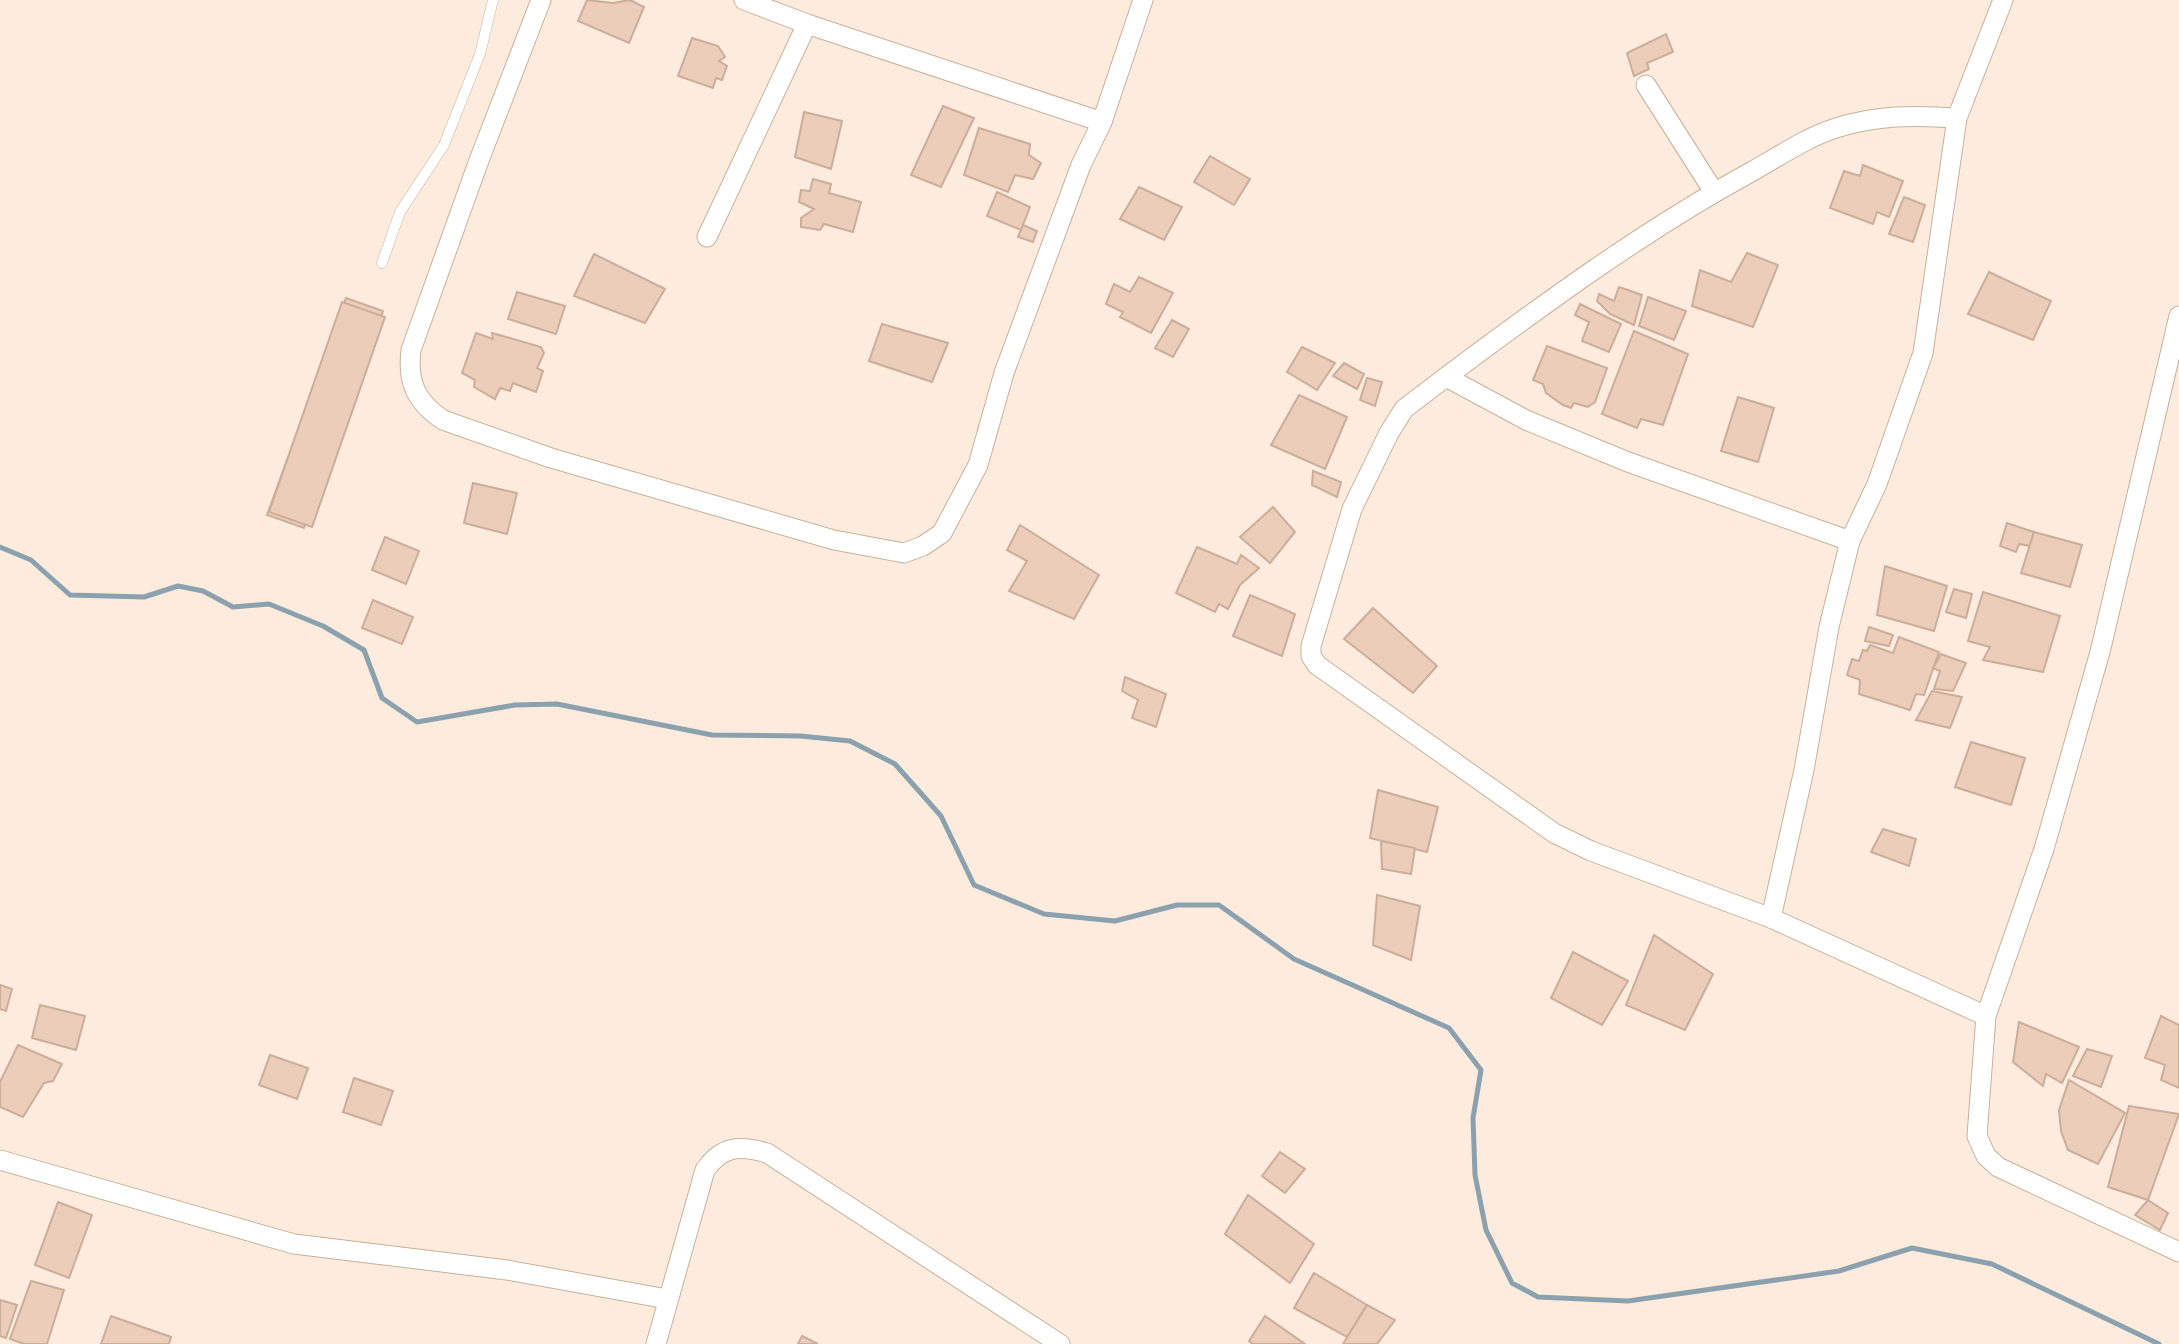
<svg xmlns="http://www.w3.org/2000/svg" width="2179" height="1344" font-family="'Exo 2',sans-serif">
	<rect width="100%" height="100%" fill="#fdecde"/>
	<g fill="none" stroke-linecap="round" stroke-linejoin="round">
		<path stroke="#8ba1ad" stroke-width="5" d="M0,547L31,560L70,595L144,597L178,586L203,591L233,607L269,604L323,626L364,650L382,698L417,722L515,705L557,704L712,735L801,736L850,741L895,764L941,816L974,885L1044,914L1115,921L1177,905H1219L1294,959L1449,1028L1481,1070L1473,1118L1475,1175L1486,1230L1512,1283L1538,1297L1628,1301L1839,1271L1912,1248L1992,1264L2159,1344"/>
	</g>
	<g fill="#ebcdb9" stroke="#cbad9a" stroke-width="2">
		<path d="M587,0L613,3L630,0L644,7L629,43L578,21Z"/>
		<path d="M1666,34L1673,52L1647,63L1649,69L1634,76L1627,53Z"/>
		<path d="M692,38L718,46L725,57L719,61L727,66L722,80L716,78L713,88L678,76Z"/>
		<path d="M943,106L974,118L941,187L911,175Z"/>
		<path d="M804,112L842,121L831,169L795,157Z"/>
		<path d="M979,128L1030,144L1029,155L1041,163L1033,179L1015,175L1008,192L964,175Z"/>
		<path d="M1210,156L1250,179L1234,205L1194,182Z"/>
		<path d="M1863,165L1903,181L1889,217L1877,212L1873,224L1830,208L1844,171L1860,176Z"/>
		<path d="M813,179L831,184L829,193L861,202L853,232L824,224L820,230L801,227V218L814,209L799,202L801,190L810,191Z"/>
		<path d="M1139,187L1182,207L1164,240L1120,219Z"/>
		<path d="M997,192L1030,207L1021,230L987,216Z"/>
		<path d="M1904,197L1925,205L1913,242L1889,234Z"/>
		<path d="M1023,225L1037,231L1033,242L1018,237Z"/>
		<path d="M1747,253L1778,265L1753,327L1692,306L1700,270L1731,282Z"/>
		<path d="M594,254L665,289L645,323L574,296Z"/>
		<path d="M1989,272L2051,301L2033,340L1968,314Z"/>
		<path d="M1139,277L1173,293L1151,333L1120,317L1123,312L1106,304L1114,284L1130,292Z"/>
		<path d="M1619,287L1642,295L1634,325L1610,314L1597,301L1599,294L1614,301Z"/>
		<path d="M517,292L565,306L556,334L508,319Z"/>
		<path d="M1648,297L1686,311L1674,340L1639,326Z"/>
		<path d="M346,298L383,311L304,528L267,515Z"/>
		<path d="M342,302L385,317L312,527L269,512Z"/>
		<path d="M1580,304L1621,324L1609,352L1582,341L1589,322L1575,315Z"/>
		<path d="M1172,320L1189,329L1173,357L1155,348Z"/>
		<path d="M882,324L948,343L932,382L869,361Z"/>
		<path d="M1634,331L1688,354L1663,425L1641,419L1637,428L1602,414Z"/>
		<path d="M476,333L493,339L492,333L541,347L544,353L537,368L543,371L536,392L513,383L510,391L500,388L495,399L474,387L475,380L462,373Z"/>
		<path d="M1547,346L1607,368L1595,402L1588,407L1574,403L1571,408L1563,405L1546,393L1543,384L1533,380Z"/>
		<path d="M1302,347L1335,363L1317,390L1287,372Z"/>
		<path d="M1344,363L1364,374L1357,389L1333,376Z"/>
		<path d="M1367,378L1382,382L1375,406L1360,400Z"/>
		<path d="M1299,395L1347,417L1325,469L1271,445Z"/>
		<path d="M1738,397L1774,408L1758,462L1721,451Z"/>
		<path d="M1313,471L1341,482L1337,497L1312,485Z"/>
		<path d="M473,483L517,493L507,534L464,523Z"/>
		<path d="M1273,507L1295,532L1270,563L1240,537Z"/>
		<path d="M2007,523L2034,532L2030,546L2019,544L2016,552L2000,546Z"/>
		<path d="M1020,525L1099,575L1074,619L1009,591L1027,561L1007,550Z"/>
		<path d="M2034,532L2082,545L2070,587L2021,573Z"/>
		<path d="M385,537L419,551L406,584L372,570Z"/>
		<path d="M1197,547L1237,564L1241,555L1259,568L1240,585L1228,609L1219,604L1215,612L1176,593Z"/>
		<path d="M1885,566L1947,586L1934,631L1877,615Z"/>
		<path d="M1954,589L1972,594L1966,618L1946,612Z"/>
		<path d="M1983,592L2060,616L2043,672L1983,660L1990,647L1968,641Z"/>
		<path d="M1250,595L1295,614L1282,656L1233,636Z"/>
		<path d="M373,600L413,617L402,644L362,628Z"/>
		<path d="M1373,608L1437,666L1413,693L1344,639Z"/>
		<path d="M1869,627L1893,635L1889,646L1865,641Z"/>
		<path d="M1899,637L1939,652L1924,695L1916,694L1910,710L1859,694L1860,680L1847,675L1852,659L1859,661L1863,650L1867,651L1870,645L1893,653Z"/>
		<path d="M1941,654L1966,663L1953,691L1934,689L1940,671L1933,668Z"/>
		<path d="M1125,677L1166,694L1156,727L1132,718L1138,700L1122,691Z"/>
		<path d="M1932,691L1962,697L1950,728L1916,720Z"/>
		<path d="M1971,742L2025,758L2011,805L1955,787Z"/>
		<path d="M1378,790L1438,807L1427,852L1370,838Z"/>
		<path d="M1883,829L1916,839L1909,866L1871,852Z"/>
		<path d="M1381,841L1415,848L1411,874L1382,869Z"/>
		<path d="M1377,895L1420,906L1411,960L1373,945Z"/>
		<path d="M1654,935L1713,974L1685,1030L1626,1005Z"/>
		<path d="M1573,952L1628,981L1602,1025L1551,998Z"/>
		<path d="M0,985L12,989L6,1011L0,1009Z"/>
		<path d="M40,1005L85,1016L76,1050L32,1038Z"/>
		<path d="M2161,1016L2179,1025V1088L2161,1080L2165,1065L2145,1058Z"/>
		<path d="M2019,1022L2079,1047L2062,1083L2046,1074L2043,1086L2013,1062Z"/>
		<path d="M18,1045L62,1064L53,1081L44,1083L23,1117L0,1107V1082Z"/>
		<path d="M2087,1049L2112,1056L2101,1087L2073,1076Z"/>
		<path d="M270,1055L308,1068L297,1099L259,1085Z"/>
		<path d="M354,1078L393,1091L381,1125L343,1112Z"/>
		<path d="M2069,1080L2125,1113L2098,1164L2068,1150L2061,1131L2059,1110Z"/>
		<path d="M2129,1106L2179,1114L2148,1200L2108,1187Z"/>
		<path d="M1280,1152L1305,1169L1285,1193L1262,1176Z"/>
		<path d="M1248,1195L1314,1244L1290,1283L1225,1234Z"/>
		<path d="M2148,1200L2168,1213L2160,1230L2135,1215Z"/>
		<path d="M58,1202L92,1215L69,1278L35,1265Z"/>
		<path d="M1314,1273L1367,1305L1347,1337L1294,1308Z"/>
		<path d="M31,1281L64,1290L47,1344H24L10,1339Z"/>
		<path d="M0,1300L17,1305L6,1338L0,1336Z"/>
		<path d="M1367,1305L1395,1320L1377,1344H1343Z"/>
		<path d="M111,1316L171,1337L169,1344H101Z"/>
		<path d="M1265,1316L1305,1344H1253L1249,1341Z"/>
		<path d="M802,1336L818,1344H798Z"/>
	</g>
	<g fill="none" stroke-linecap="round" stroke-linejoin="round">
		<defs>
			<path id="service" d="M382,263L400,212L444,145L480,54L493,0"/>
			<g id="minor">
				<path d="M541,0L478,163L411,350C407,382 416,402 443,420L551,458L834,540L904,553L923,546L942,533L978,465L1004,373L1081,165L1102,122L1143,0"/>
				<path d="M744,0L807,24"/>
				<path d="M1646,85L1714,192"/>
				<path d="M707,237L807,24L1102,122"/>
				<path d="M2179,316L2100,652L2044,849L1986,1016L1977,1136L1986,1156L1998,1167L2179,1252"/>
				<path d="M1446,377C1544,304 1643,231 1751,172C1778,157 1807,137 1836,128C1876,115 1915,115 1957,118"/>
				<path d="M1771,918L1591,851L1554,833L1317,665L1311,656V646L1352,509L1389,433L1404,409L1446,377L1526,420L1628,462L1850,541"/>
				<path d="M1986,1016L1771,918L1804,770L1829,627L1850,541L1877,484L1923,353L1957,118L2003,0"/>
				<path d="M0,1160L294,1244L507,1270L667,1299"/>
				<path d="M656,1344L705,1170C722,1146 739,1145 767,1153L1060,1344"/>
			</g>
		</defs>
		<use href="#service" stroke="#caaf99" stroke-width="11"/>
		<use href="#minor" stroke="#caaf99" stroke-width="21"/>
		<use href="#service" stroke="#fff" stroke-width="10"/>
		<use href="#minor" stroke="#fff" stroke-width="19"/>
	</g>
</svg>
